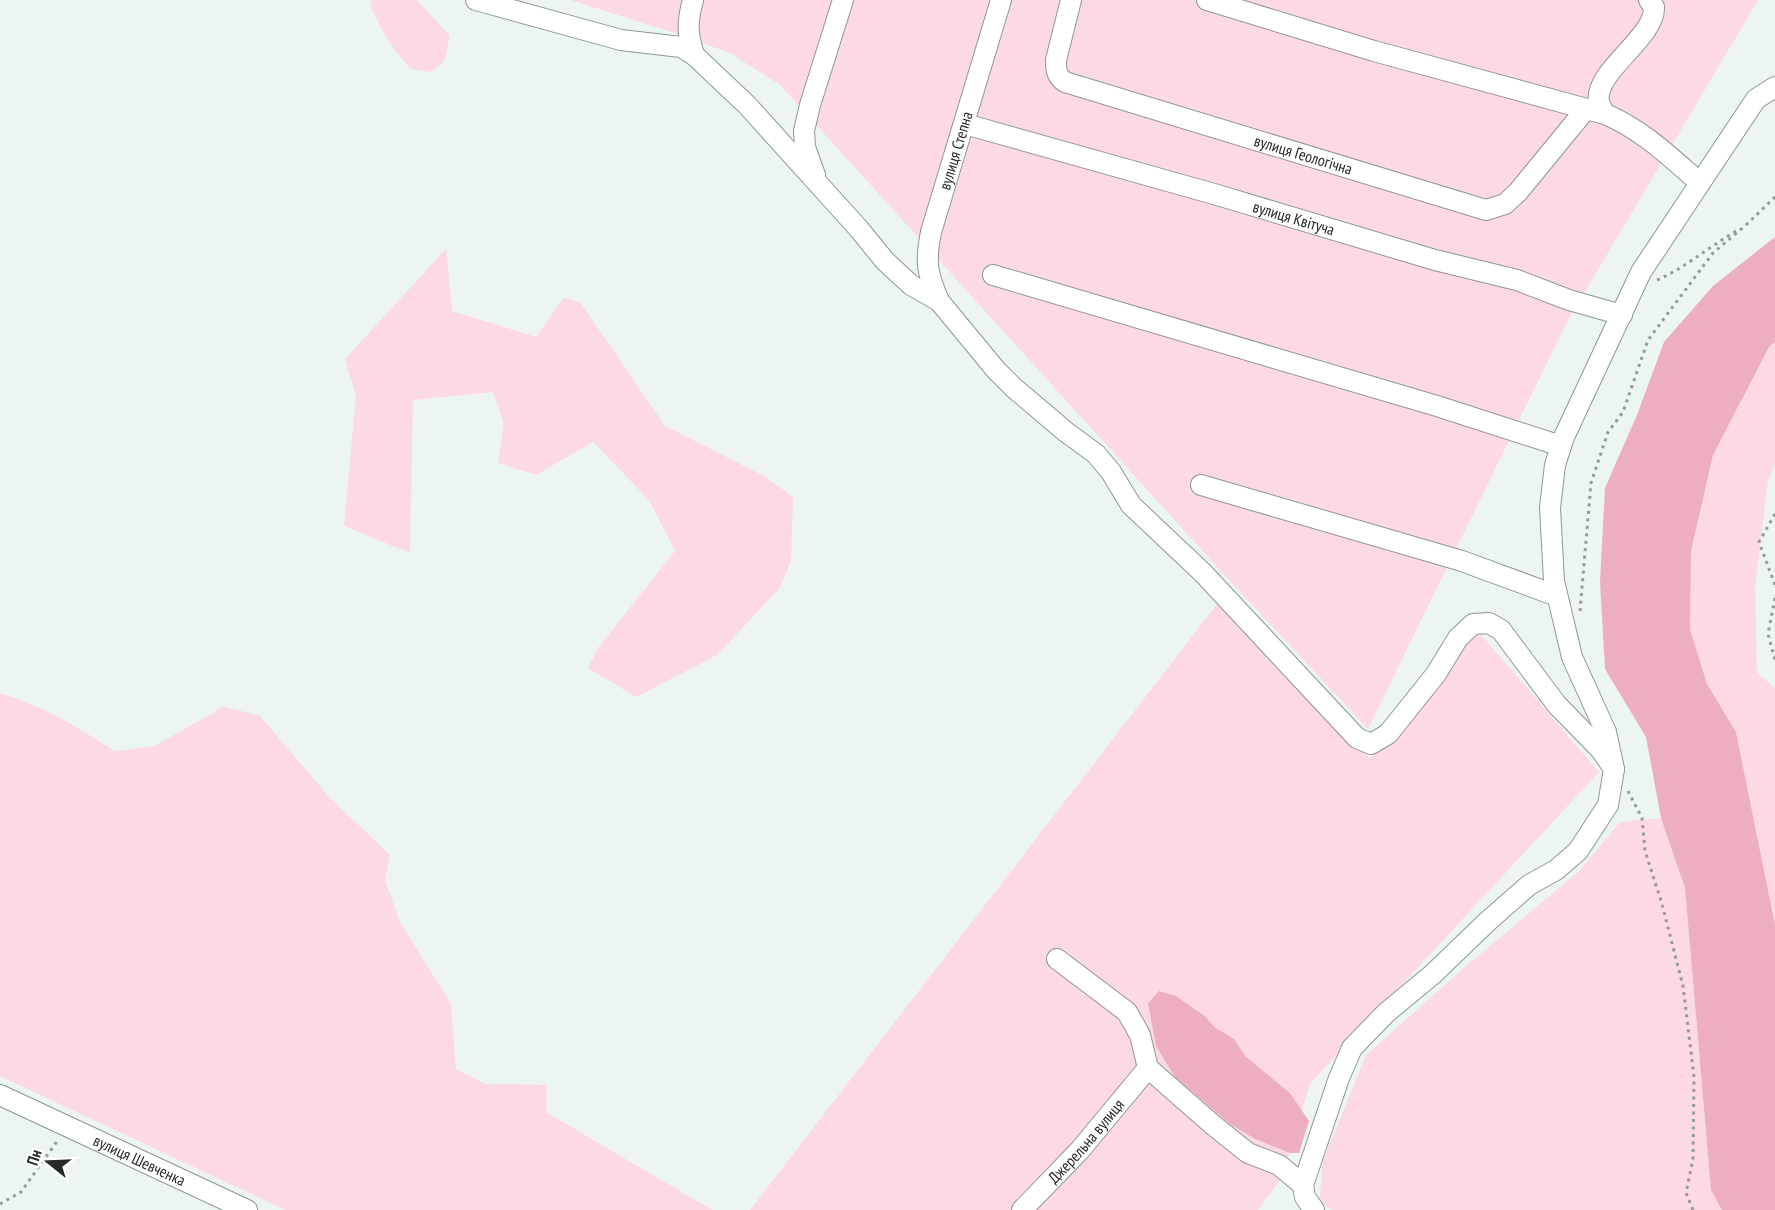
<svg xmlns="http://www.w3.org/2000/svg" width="1775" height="1210" font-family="'PT Sans Narrow',sans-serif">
	<rect width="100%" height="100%" fill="#ecf5f0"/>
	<g fill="#fdd9e3">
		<path d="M372,0H417L450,36L444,62L430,72L410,69L386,38L370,6Z"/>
		<path d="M571,0H1758L1567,322L1368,729L1229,580L780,85L730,53L668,31Z"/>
		<path d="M446,249L452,311L536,337L563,298L580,302L665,426L764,476L793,497L791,561L779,589L717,655L636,697L588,668L598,648L675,551L649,500L593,442L536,475L498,463L504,424L493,392L413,400L410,553L344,526L356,396L345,359Z"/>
		<path d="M1775,342V463L1768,481L1755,586L1757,673L1775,688V925L1736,732L1707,684L1690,629L1691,551L1713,455L1769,347Z"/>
		<path d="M1217,604L1370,758L1478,631L1599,772L1310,1084L1282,1178L1258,1210H750Z"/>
		<path d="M0,693C43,706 78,727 115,751L155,746L223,707L259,715L330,798L390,855L385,880L400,922L451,1004L456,1069L485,1084L547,1085L546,1112L712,1210H285L0,1076Z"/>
		<path d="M1661,818L1685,888L1711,1190L1722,1210H1332L1319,1202L1323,1161L1366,1055L1465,967L1579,871L1620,822Z"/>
	</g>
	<g fill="#edaec0">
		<path d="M1775,237V342L1769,347L1713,455L1691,551L1690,629L1707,684L1736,732L1775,925V1210H1722L1711,1190L1685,888L1661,818L1646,737L1605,669L1600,582L1605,488L1637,415L1664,342L1713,286Z"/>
		<path d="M1159,991L1176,996L1206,1017L1214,1027L1234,1039L1246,1057L1290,1093L1309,1121L1299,1153H1290L1255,1139L1230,1124L1174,1076L1156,1046L1148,1003Z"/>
	</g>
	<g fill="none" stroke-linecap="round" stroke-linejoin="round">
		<defs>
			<g id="minor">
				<path d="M476,0L621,40L681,47L694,55L747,105L859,229L885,261L911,285L939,301L996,370L1014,388L1066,432L1096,454L1111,472L1131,505L1203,573L1357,738L1371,744L1388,734L1436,674L1458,638L1473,624L1489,623L1501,630L1557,705L1601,750L1614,769"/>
				<path d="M693,0C687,22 687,33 694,55"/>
				<path id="s1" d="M1071,0L1056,60C1056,69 1056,76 1065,82L1486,210L1505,204L1518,192L1586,109"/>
				<path d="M1207,0L1374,51L1605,114C1643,130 1670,157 1700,183"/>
				<path d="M1605,114C1603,110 1600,106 1599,102C1593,72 1656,37 1654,7L1649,0"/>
				<path id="s2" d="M965,124L1214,194L1435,260L1517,280L1569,300L1622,315"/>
				<path d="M815,175L805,147L804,131L810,105L843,0"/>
				<path d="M993,275L1437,406L1561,446"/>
				<path id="s3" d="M939,301C927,273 925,262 931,232L1001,0"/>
				<path d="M1201,485L1462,561L1557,596"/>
				<path d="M1057,959L1127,1012L1140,1035L1148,1068L1213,1125L1248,1153L1279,1165L1303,1185"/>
				<path id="s4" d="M0,1095L247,1210"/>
				<path id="s5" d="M1022,1210L1080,1150L1148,1068"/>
				<path d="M1314,1210L1305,1197L1303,1185L1339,1078L1352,1048L1386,1013L1433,974L1488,921L1529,885L1556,870L1578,851L1608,805L1614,769L1606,732L1572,657L1554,581L1550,508L1555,465L1564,437L1641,272L1756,99L1775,87"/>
			</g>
		</defs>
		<use href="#minor" stroke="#8e9792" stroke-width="22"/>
		<g stroke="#939a97" stroke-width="3" stroke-dasharray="3 4.5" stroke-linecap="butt">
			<path d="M1746,225L1775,197"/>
			<path d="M1657,280C1685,268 1710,246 1738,230"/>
			<path d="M1775,514L1759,542L1775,585"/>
			<path d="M1775,598L1768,634L1775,660"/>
			<path d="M1580,611L1591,483L1608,432L1623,412L1648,340L1713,253L1746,225"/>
			<path d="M1628,791L1642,818L1645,851L1662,904L1683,986L1694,1077L1693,1159L1686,1193L1693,1210"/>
			<path d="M0,1204L21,1192L58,1140"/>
		</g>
		<use href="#minor" stroke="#fff" stroke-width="20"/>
	</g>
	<g text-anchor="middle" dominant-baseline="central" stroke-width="5" stroke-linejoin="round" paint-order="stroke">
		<g font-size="16" fill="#252927" stroke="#fff">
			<text stroke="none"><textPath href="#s3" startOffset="156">вулиця Степна</textPath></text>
			<text stroke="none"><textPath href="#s1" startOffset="336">вулиця Геологічна</textPath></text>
			<text stroke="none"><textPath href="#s2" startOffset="342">вулиця Квітуча</textPath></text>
			<text stroke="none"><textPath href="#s5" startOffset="94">Джерельна вулиця</textPath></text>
			<text stroke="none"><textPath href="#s4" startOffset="154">вулиця Шевченка</textPath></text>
		</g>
	</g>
	<g transform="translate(48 1162) rotate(288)" stroke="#ffffff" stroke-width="4.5" paint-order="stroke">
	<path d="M0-4.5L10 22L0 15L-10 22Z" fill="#252927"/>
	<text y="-9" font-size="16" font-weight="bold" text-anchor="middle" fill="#252927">Пн</text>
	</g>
</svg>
